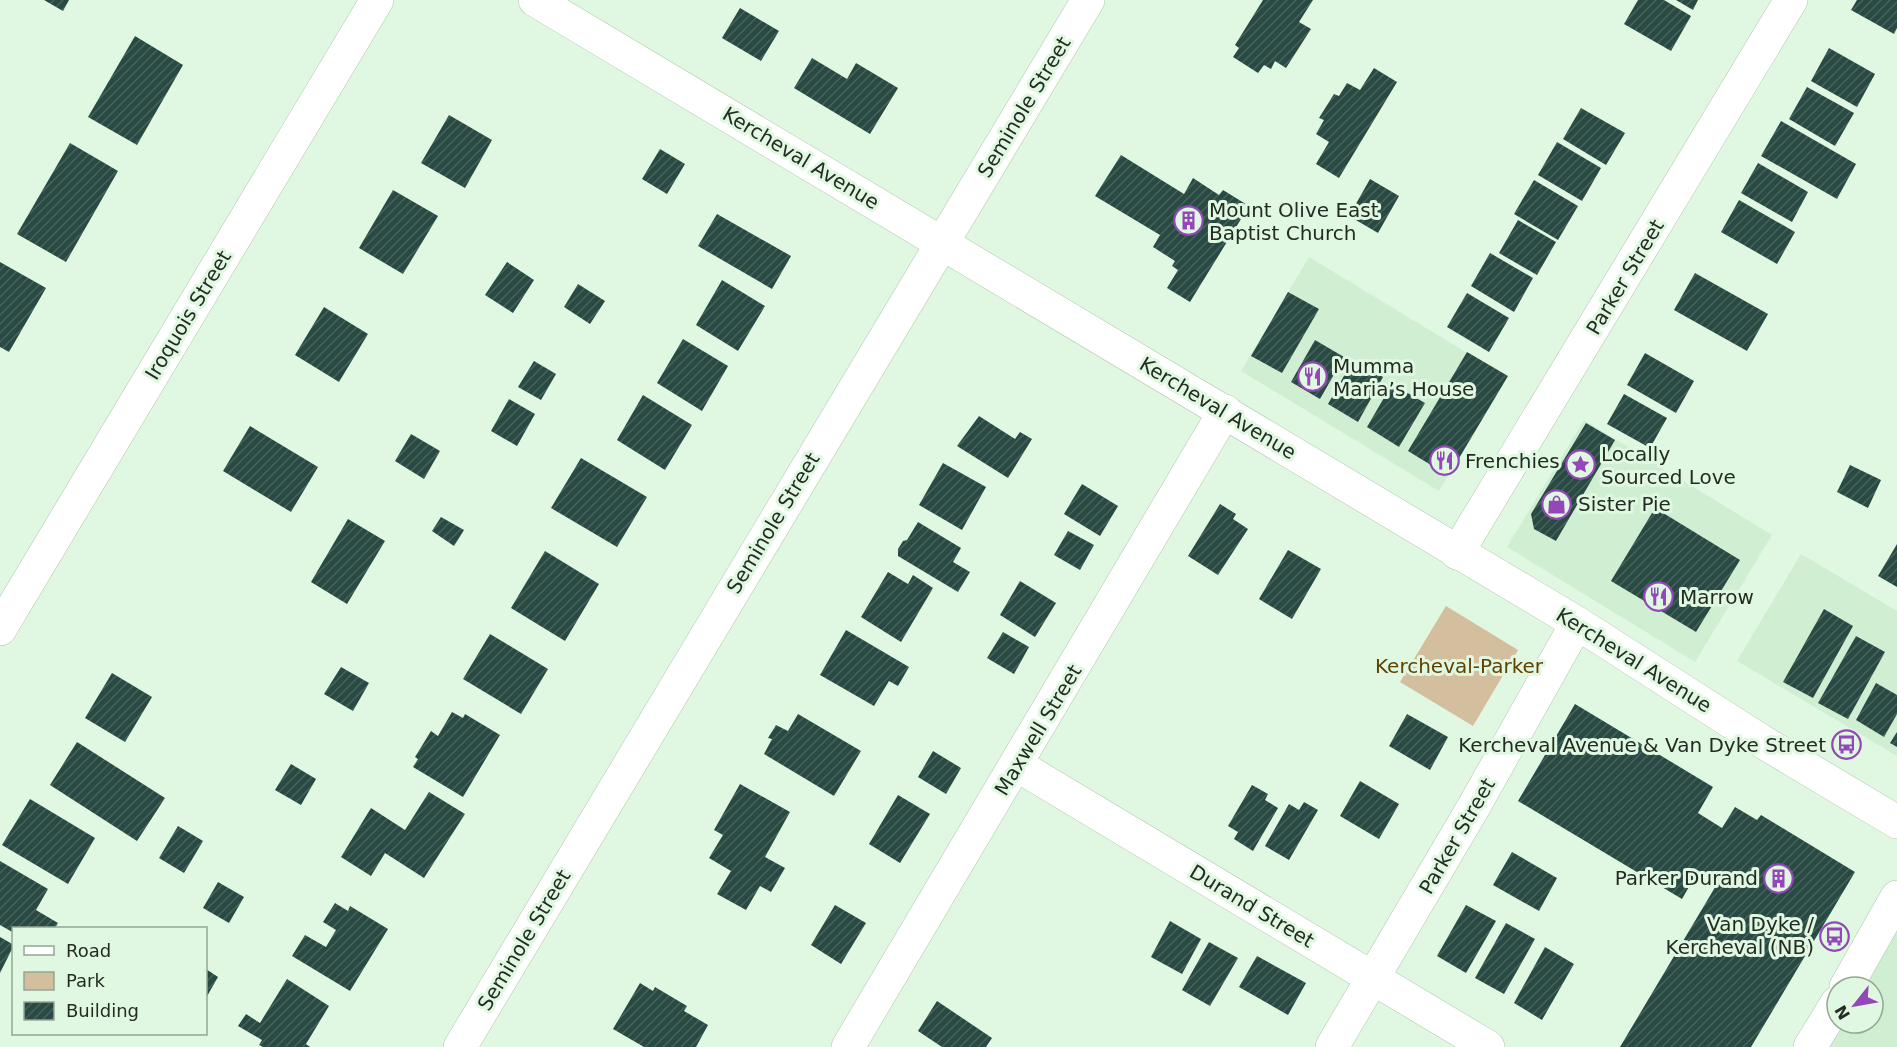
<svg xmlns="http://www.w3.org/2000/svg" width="1897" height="1047" font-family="'DejaVu Sans',sans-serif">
	<defs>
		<pattern id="building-hatch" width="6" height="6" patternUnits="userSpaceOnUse" patternTransform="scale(1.5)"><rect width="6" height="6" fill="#294943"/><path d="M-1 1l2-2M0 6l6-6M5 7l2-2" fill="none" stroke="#47615b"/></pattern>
	</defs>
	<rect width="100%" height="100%" fill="#e0f8e1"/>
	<g fill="#d0eed2">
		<path d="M1309,257L1507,377L1439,491L1241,371Z"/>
		<path d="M1584,420L1772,535L1695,662L1507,547Z"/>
		<path d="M1801,554L1897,611V756L1737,661Z"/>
		<path d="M1897,896V1047H1809L1837,1023H1873V987H1844Z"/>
	</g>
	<path fill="#d3bf9e" d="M1446,606L1518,650L1473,726L1400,682Z"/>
	<g fill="url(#building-hatch)">
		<path d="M44,0H69L63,11Z"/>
		<path d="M1263,0H1313L1299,22L1311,29L1286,68L1275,61L1271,69L1264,65L1258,73L1233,57L1239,48L1235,45Z"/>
		<path d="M1638,0H1664L1691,16L1671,51L1624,24Z"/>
		<path d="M1676,0H1698L1693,10Z"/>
		<path d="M1857,0H1897V28L1894,34L1851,10Z"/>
		<path d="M740,8L779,31L761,61L722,38Z"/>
		<path d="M135,36L183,65L137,145L88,117Z"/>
		<path d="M1829,48L1875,74L1857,107L1811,81Z"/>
		<path d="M812,58L847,79L856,63L898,88L870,134L794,88Z"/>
		<path d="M1374,68L1397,82L1339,178L1316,164L1329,142L1316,134L1324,120L1319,118L1334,94L1339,96L1347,83L1360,90Z"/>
		<path d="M1807,87L1854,113L1835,146L1789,119Z"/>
		<path d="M1581,108L1625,133L1606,165L1563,139Z"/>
		<path d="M449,115L492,140L465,188L421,163Z"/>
		<path d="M1781,121L1856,164L1837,199L1761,156Z"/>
		<path d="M1557,142L1601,168L1582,201L1538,175Z"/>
		<path d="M70,143L118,171L66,262L17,234Z"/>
		<path d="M660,149L685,164L667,194L642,179Z"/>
		<path d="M1121,155L1184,194L1193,178L1219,195L1223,190L1249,206L1190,302L1167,288L1178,270L1172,266L1175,261L1153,247L1160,235L1095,196Z"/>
		<path d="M1758,163L1808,192L1792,222L1741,193Z"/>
		<path d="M1370,179L1399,196L1378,233L1349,216Z"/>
		<path d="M1534,180L1578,206L1558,240L1514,214Z"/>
		<path d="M393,190L438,216L403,274L359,248Z"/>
		<path d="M1739,200L1795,232L1777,264L1721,232Z"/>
		<path d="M717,214L791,256L772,289L698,246Z"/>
		<path d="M1518,220L1556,242L1537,275L1499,253Z"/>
		<path d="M1490,253L1533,278L1514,312L1471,286Z"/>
		<path d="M0,262L46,288L9,352L0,347Z"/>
		<path d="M507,262L534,280L513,313L485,295Z"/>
		<path d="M1695,273L1768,314L1747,351L1674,310Z"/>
		<path d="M722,280L765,306L738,351L696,325Z"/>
		<path d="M578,284L605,301L590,324L564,307Z"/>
		<path d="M1288,292L1319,309L1282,373L1251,356Z"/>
		<path d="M1467,293L1509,318L1489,352L1447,327Z"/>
		<path d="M324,307L368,334L339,382L295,355Z"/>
		<path d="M683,339L728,366L702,411L657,383Z"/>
		<path d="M1315,340L1344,357L1320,399L1291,382Z"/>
		<path d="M1467,352L1508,376L1452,470L1444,473L1408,451Z"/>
		<path d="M1645,353L1694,381L1676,413L1627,385Z"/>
		<path d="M1353,360L1383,377L1358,422L1328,404Z"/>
		<path d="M534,361L556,374L541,400L518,387Z"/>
		<path d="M1392,384L1425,403L1399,447L1367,427Z"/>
		<path d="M1624,394L1667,418L1650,448L1607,424Z"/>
		<path d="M643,395L692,425L665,470L617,440Z"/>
		<path d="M509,399L535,414L517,446L491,431Z"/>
		<path d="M979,416L1015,439L1020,432L1032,439L1008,478L957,446Z"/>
		<path d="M1586,423L1615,440L1556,541L1534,529L1531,514Z"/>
		<path d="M250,426L318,467L291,512L223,471Z"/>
		<path d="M411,434L440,451L424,479L395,461Z"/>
		<path d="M581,458L647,497L617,547L551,508Z"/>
		<path d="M943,463L986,487L962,530L919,505Z"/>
		<path d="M1850,465L1881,480L1868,508L1837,492Z"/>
		<path d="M1082,484L1118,506L1100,536L1064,514Z"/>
		<path d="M1220,504L1236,514L1233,519L1248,529L1218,575L1188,556Z"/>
		<path d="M1655,508L1740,560L1696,632L1611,581Z"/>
		<path d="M441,517L464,530L454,546L432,531Z"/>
		<path d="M348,519L385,541L347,604L311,582Z"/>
		<path d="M918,522L961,548L953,562L970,572L958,592L898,556V549L903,541L907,540Z"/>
		<path d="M1068,531L1094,545L1080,570L1054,555Z"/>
		<path d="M1897,544V587L1878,576Z"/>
		<path d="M1288,550L1321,569L1292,619L1259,599Z"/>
		<path d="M545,551L599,584L565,641L511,608Z"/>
		<path d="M888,572L908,584L913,575L933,588L901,642L861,617Z"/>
		<path d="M1020,581L1056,603L1035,637L1000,615Z"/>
		<path d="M1824,609L1853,626L1813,698L1783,682Z"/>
		<path d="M846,630L909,667L898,686L889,681L874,706L820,675Z"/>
		<path d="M1003,632L1029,647L1014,674L987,658Z"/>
		<path d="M490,634L548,669L521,714L463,679Z"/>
		<path d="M1856,636L1885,652L1848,719L1818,703Z"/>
		<path d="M341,667L369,683L353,711L324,694Z"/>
		<path d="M112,673L152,697L125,742L85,718Z"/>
		<path d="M1876,683L1897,695V714L1884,737L1856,720Z"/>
		<path d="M1575,704L1713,787L1698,813L1722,828L1735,807L1757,820L1761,815L1855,872L1751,1047H1620L1717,884L1697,873L1682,899L1518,801Z"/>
		<path d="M452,712L463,718L465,714L500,735L463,797L413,767L418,759L415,757L431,731L438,736Z"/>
		<path d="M798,714L861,751L834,796L764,754L772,739L768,738L776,725L788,731Z"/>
		<path d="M1407,714L1448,737L1430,770L1389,746Z"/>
		<path d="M1897,732V747L1890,743Z"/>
		<path d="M77,742L165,798L137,841L50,785Z"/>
		<path d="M933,751L961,768L946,794L918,777Z"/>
		<path d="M291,764L316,779L301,805L275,790Z"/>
		<path d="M1360,781L1399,804L1379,839L1340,816Z"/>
		<path d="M740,784L790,812L765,857L785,868L771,892L760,886L746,910L717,894L731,871L709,858L723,835L714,830Z"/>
		<path d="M1252,785L1268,794L1265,800L1278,808L1253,851L1234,839L1238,832L1228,826Z"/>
		<path d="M429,792L465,814L424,878L385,853L371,876L341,857L371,808L405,830Z"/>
		<path d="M898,795L930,814L900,863L869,844Z"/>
		<path d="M30,799L95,838L68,884L2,845Z"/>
		<path d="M1304,802L1318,810L1289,860L1265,846L1289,804L1299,810Z"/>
		<path d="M178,826L203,841L184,873L159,858Z"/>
		<path d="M1512,852L1557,878L1539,911L1493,885Z"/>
		<path d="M0,861L48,889L36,910L58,923L55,928H14V933L0,925Z"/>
		<path d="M218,882L244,897L229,923L203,908Z"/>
		<path d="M335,903L348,911L350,906L388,929L350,991L292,956L305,935L326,947L336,930L323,922Z"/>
		<path d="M835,905L866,923L841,964L811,945Z"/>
		<path d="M1466,905L1496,921L1466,973L1437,956Z"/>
		<path d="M1170,921L1201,939L1182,974L1151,957Z"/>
		<path d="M1506,923L1535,939L1504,994L1475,978Z"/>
		<path d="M0,937L14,945L0,973Z"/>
		<path d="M1209,942L1238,958L1210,1006L1182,990Z"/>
		<path d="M1545,947L1574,964L1542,1020L1514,1003Z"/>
		<path d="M1257,956L1306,983L1288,1015L1239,987Z"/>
		<path d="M206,969L218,977L206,998Z"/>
		<path d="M287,979L329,1006L306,1044L310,1047H263L259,1045L262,1040L238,1026L246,1014L260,1023Z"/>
		<path d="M640,983L653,991L655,987L687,1006L684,1011L708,1025L696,1047H644L613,1029Z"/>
		<path d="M937,1001L992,1038L986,1047H942L918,1031Z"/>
	</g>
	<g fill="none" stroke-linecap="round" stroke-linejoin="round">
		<defs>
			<g id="minor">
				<path d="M535,0L1577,623L1758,739L1897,822"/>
				<path d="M1457,553L1791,0"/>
				<path d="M0,629L377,0"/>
				<path d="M1017,765L1488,1047"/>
				<path d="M460,1047L1088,0"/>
				<path d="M848,1047L1225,411"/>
				<path d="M1332,1047L1473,808L1577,623"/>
			</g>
			<g id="major">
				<path d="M1846,987L1897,897"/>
				<path d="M1810,1047L1837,1003"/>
			</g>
		</defs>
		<use href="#minor" stroke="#afc6af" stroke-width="34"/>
		<use href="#major" stroke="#afc6af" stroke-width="34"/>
		<use href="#minor" stroke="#fff" stroke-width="33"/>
		<use href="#major" stroke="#fff" stroke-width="33"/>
	</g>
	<defs>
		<symbol id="building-ring" viewBox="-11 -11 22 22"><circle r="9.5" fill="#e0f8e1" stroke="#9447b9" stroke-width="1.5"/><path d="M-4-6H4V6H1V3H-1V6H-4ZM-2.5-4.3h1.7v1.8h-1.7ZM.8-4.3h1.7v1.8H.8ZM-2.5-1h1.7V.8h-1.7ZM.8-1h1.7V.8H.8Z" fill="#9447b9"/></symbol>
		<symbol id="restaurant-ring" viewBox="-11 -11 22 22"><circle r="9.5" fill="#e0f8e1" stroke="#9447b9" stroke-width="1.5"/><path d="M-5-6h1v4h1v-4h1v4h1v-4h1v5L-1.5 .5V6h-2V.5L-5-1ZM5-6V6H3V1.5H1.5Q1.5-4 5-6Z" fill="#9447b9"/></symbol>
		<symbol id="sight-ring" viewBox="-11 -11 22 22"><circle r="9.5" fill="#e0f8e1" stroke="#9447b9" stroke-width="1.5"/><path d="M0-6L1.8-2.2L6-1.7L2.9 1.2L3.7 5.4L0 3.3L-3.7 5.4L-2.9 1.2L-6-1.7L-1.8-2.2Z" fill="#9447b9"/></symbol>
		<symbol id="shop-ring" viewBox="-11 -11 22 22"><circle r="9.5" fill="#e0f8e1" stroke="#9447b9" stroke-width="1.5"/><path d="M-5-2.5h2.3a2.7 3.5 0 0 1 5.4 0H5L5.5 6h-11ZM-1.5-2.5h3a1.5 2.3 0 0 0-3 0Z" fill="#9447b9"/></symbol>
		<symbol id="bus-ring" viewBox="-11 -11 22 22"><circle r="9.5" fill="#e0f8e1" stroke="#9447b9" stroke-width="1.5"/><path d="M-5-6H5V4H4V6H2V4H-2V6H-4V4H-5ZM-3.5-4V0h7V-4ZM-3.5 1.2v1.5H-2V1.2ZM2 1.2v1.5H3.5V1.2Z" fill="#9447b9"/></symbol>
	</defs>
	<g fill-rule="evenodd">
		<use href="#building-ring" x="1172" y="204" width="33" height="33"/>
		<use href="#restaurant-ring" x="1296" y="360" width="33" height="33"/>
		<use href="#restaurant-ring" x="1428" y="444" width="33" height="33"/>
		<use href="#sight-ring" x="1564" y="448" width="33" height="33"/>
		<use href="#shop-ring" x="1540" y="488" width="33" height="33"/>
		<use href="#restaurant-ring" x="1642" y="580" width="33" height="33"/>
		<use href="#bus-ring" x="1830" y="728" width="33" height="33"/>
		<use href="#building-ring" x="1762" y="862" width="33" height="33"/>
		<use href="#bus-ring" x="1818" y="920" width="33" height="33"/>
	</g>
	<g text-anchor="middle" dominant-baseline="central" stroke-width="6" stroke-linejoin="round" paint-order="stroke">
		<g font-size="20" fill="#232c23" stroke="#e0f8e1">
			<text transform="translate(1024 107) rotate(-59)">Seminole Street</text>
			<text transform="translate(801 158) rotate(31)">Kercheval Avenue</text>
			<text transform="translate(1625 277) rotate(-59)">Parker Street</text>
			<text transform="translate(188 315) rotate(-59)">Iroquois Street</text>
			<text transform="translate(1218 408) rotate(31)">Kercheval Avenue</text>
			<text transform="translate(773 523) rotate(-59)">Seminole Street</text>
			<text transform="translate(1634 660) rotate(32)">Kercheval Avenue</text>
			<text transform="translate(1038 730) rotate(-59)">Maxwell Street</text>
			<text transform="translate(1457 836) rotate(-60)">Parker Street</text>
			<text transform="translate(1252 906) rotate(31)">Durand Street</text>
			<text transform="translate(524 940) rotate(-59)">Seminole Street</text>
		</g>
		<g font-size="20" fill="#232c23" stroke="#e0f8e1" text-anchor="start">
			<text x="1209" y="210">Mount Olive East<tspan x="1209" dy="23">Baptist Church</tspan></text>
			<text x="1333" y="366">Mumma<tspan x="1333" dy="23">Maria’s House</tspan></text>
			<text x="1601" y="454">Locally<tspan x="1601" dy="23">Sourced Love</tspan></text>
			<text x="1465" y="461">Frenchies</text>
			<text x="1578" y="504">Sister Pie</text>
			<text x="1680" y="597">Marrow</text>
			<text x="1826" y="745" text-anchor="end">Kercheval Avenue &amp; Van Dyke Street</text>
			<text x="1758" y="878" text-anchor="end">Parker Durand</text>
			<text x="1814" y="924" text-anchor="end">Van Dyke /<tspan x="1814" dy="23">Kercheval (NB)</tspan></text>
		</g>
		<g font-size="20" fill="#604200" stroke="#e0f8e1">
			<text x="1459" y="666">Kercheval-Parker</text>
		</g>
	</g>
	<rect x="12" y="927" width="195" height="108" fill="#e0f8e1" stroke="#94a695" stroke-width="1.5"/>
	<rect x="24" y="946" width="30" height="9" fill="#ffffff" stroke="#94a695" stroke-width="1.5"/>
	<text x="66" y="957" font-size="18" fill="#232c23">Road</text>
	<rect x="24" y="972" width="30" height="18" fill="#d3bf9e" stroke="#94a695" stroke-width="1.5"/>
	<text x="66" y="987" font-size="18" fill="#232c23">Park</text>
	<rect x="24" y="1002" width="30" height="18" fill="url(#building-hatch)" stroke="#94a695" stroke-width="1.5"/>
	<text x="66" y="1017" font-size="18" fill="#232c23">Building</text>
	<g transform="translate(1855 1005) rotate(239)"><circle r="28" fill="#e0f8e1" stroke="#94a695" stroke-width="1.5"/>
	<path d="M0-4.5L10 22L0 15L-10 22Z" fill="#9447b9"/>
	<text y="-9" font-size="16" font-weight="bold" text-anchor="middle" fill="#232c23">N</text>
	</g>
</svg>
